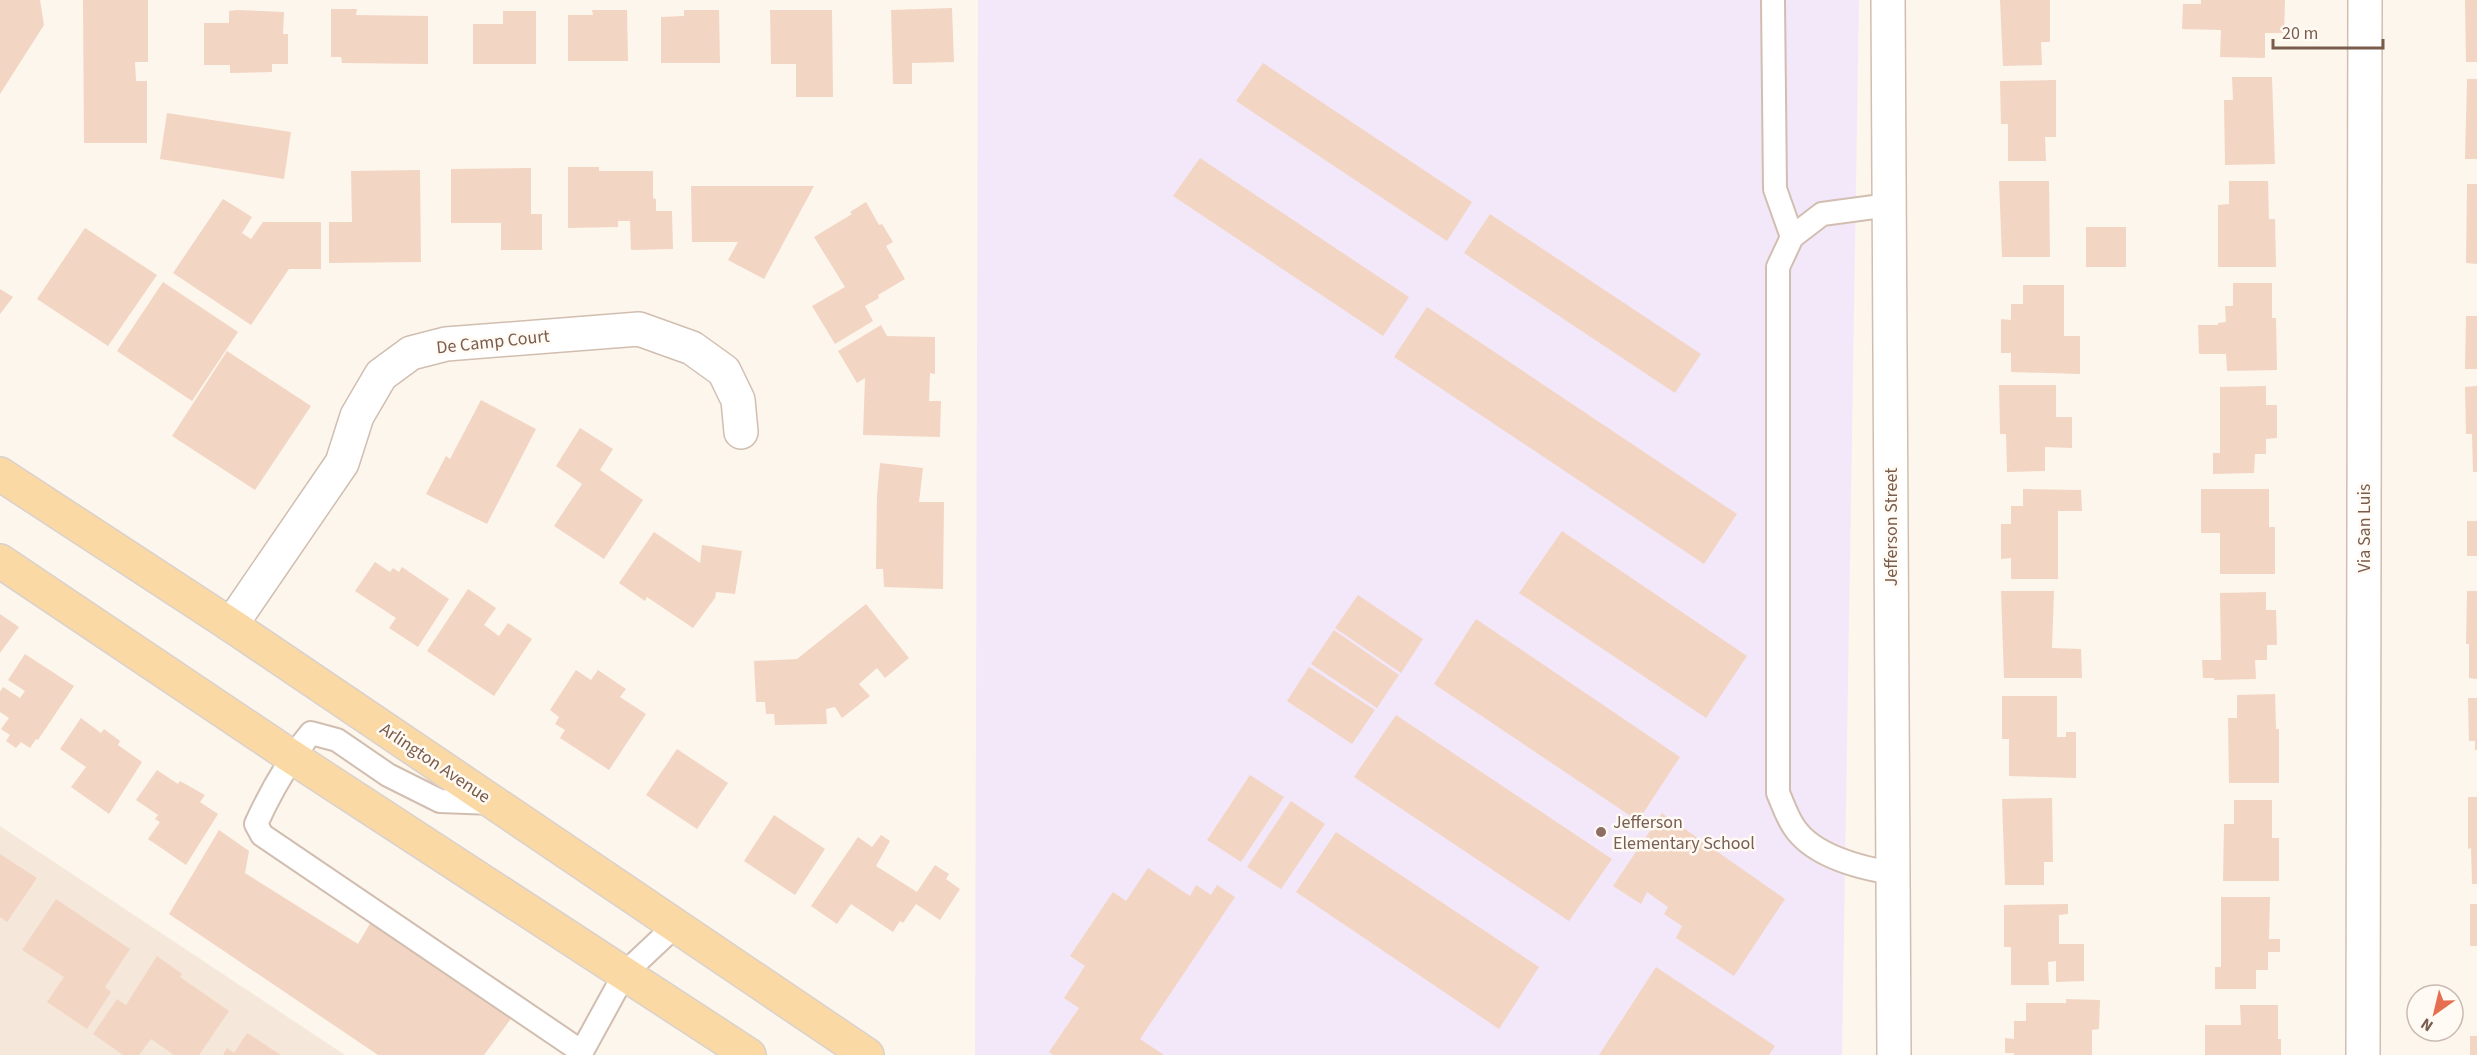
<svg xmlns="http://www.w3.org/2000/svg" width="2477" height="1055" font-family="'Source Sans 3',sans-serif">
	<rect width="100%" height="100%" fill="#fdf6ec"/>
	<path fill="#f5e8da" d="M0,826L345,1055H0Z"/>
	<path fill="#f3e8fa" d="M978,0H1859L1842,1055H975Z"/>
	<g fill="#f3d5c3">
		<path d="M0,0H40L44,25L0,94Z"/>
		<path d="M83,0H148V62H135L136,81H147V143H84Z"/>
		<path d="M2000,0H2050V42H2041L2042,65L2003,66Z"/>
		<path d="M2201,0H2285L2284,33H2265V58L2220,57L2221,30L2182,29L2183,4H2201Z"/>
		<path d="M2465,0H2477V62H2466Z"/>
		<path d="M952,8L954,62L912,63V84H893L891,10Z"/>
		<path d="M331,9H357L356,15L428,16V64L342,63L341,57H331Z"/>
		<path d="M237,10L284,12L283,34H288V64H272V72L230,73V65H204V23H229V11Z"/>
		<path d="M592,10H627L628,61H568V15H593Z"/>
		<path d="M684,10H719L720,63H661V17L684,16Z"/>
		<path d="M770,10H832L833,97H796V64H771Z"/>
		<path d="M503,11H536V64H473V24H503Z"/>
		<path d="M1263,63L1472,202L1447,241L1236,101Z"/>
		<path d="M2232,77H2272L2275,164L2225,165L2224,100H2233Z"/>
		<path d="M2467,79H2477V159H2465Z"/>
		<path d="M2056,80V137H2045L2046,161H2008V124H2001L2000,81Z"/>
		<path d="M167,113L291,132L284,179L160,159Z"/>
		<path d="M1200,158L1409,297L1383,336L1173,196Z"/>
		<path d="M568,167H599V171H653V198L656,199V211H672L673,249L631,250L630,221H618V227L568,228Z"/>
		<path d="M531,168V214H542V250H501V223H451V169Z"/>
		<path d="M420,170L421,262L329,263V222H352L351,171Z"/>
		<path d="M1999,181H2049L2050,257H2002Z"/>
		<path d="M2229,181H2268L2269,219H2275L2276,267H2218V205L2229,204Z"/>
		<path d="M2467,184H2477V264L2466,263Z"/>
		<path d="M691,186H814L764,279L728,260L738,242H692Z"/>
		<path d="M223,199L252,217L242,233L251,239L263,222H321V269H289L251,325L173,273Z"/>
		<path d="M866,202L879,225L882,224L893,242L886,246L905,279L878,295L879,298L865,306L873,321L835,344L812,306L845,287L814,237L852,214L850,212Z"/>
		<path d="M1490,214L1701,354L1675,393L1464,253Z"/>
		<rect x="2086" y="227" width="40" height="40"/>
		<path d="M85,228L157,275L108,346L37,299Z"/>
		<path d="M163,282L238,332L192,401L117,351Z"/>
		<path d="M2233,283H2272V318H2276L2277,370L2227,371L2226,354H2199L2198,325H2218V323L2226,322L2225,306H2233Z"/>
		<path d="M2023,285H2064V336H2080V374L2011,372V353H2001V319L2011,320V304H2023Z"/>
		<path d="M0,289L13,297L0,314Z"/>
		<path d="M1427,307L1737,514L1704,564L1394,357Z"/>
		<path d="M2466,316H2477V369H2465Z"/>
		<path d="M881,325L887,336L935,337V374L930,373L929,401H941L940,437L863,435L865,378L857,383L838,351Z"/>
		<path d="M227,351L311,406L255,490L172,436Z"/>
		<path d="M1999,385H2056V417H2072V448L2045,447V471L2007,472L2006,434H2000Z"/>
		<path d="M2266,386V405H2277V438L2266,439V454H2255L2254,473L2213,474V453H2220V387Z"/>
		<path d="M2477,386V472H2473L2472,434H2466L2465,387Z"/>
		<path d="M481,400L536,429L487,524L426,494L446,456L450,459Z"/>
		<path d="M580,428L613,449L600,470L643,500L604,559L554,526L582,484L556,466Z"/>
		<path d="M880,463L923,468L919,502H944L943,589L884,587L883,569H876L877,496Z"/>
		<path d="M2023,489L2081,490L2082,511H2058V579H2011V558L2001,559V524H2011V506H2023Z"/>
		<path d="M2201,489H2269V527H2275V574H2220V533H2201Z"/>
		<rect x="2467" y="521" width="10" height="35"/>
		<path d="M1562,531L1747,656L1706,718L1519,593Z"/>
		<path d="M654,532L700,563L702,545L742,551L735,594L716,592L715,598L693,628L647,597L645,601L619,583Z"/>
		<path d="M375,562L390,572L393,568L399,572L402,567L449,599L418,647L389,628L396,618L355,591Z"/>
		<path d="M468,589L496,608L484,625L499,636L508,623L532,639L494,696L427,651Z"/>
		<path d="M2001,591H2054L2052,648L2081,649L2082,678H2004Z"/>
		<path d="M2467,591H2477V679L2469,678V644H2466Z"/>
		<path d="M2266,592V610H2276L2277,645H2267V660H2255L2256,679L2214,680V678H2203L2202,660H2221L2220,593Z"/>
		<path d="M1358,595L1423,639L1401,673L1335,628Z"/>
		<path d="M866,604L909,658L885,678L877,668L859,684L870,696L842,718L835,707L826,709L827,724L775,725L774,714H766L765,702H756L754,661L797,659Z"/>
		<path d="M0,614L19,627L0,653Z"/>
		<path d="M1476,619L1680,757L1638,821L1434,684Z"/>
		<path d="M1334,630L1399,675L1377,708L1311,664Z"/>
		<path d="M25,654L74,686L38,740L36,739L30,748L21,742L16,748L6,741L10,735L1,729L9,718L0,712V692L3,687L20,698L25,691L8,680Z"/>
		<path d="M1309,667L1375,710L1352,744L1287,701Z"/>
		<path d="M576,670L591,680L598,670L626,689L620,697L646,714L609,770L560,738L565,730L555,724L559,717L550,710Z"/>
		<path d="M2275,694L2276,729H2279V783H2229L2228,718H2237V695Z"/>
		<path d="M2002,696H2057V737H2066V732H2076V778L2009,776V739H2002Z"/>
		<path d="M2468,698H2477V750H2475V741H2469Z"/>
		<path d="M1396,715L1612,859L1569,921L1354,777Z"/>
		<path d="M81,718L101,733L104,729L120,741L118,745L142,762L109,814L71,787L86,767L60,749Z"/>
		<path d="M677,749L728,783L697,829L646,795Z"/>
		<path d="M157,770L178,784L180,781L205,795L200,802L218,814L186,865L148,839L160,822L155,819L158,815L136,800Z"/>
		<path d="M1250,775L1284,797L1241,862L1207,840Z"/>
		<path d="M2468,797H2477V884H2472L2471,848L2468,849Z"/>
		<path d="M2052,798L2053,862H2044V885H2005L2002,799Z"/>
		<path d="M2234,800H2272V838H2279V881H2223L2224,824H2234Z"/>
		<path d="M1291,801L1325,824L1281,889L1247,867Z"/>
		<path d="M1662,813L1785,899L1734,976L1676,938L1682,926L1664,914L1668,907L1647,892L1641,904L1613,886Z"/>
		<path d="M774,815L825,849L795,895L744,861Z"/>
		<path d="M219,830L249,851L245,873L358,944L371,922L513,1016L484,1055H378L169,914Z"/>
		<path d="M1336,832L1539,967L1499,1029L1296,892Z"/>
		<path d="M881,835L890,841L876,866L917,892L935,865L949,874L946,879L960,889L940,920L916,904L903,923L900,921L893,932L851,904L837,924L811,906L858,837L872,847Z"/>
		<path d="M0,854L37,878L7,922L0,917Z"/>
		<path d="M1148,868L1190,896L1196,885L1211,895L1217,885L1235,897L1140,1039L1164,1055H1053L1049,1052L1079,1008L1064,998L1085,966L1070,956L1113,892L1126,901Z"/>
		<path d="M2221,897H2270L2269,939H2280V952H2268V970H2256V989H2215V967H2221Z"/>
		<path d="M56,899L130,949L105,987L111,992L87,1029L47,1002L64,977L22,950Z"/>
		<path d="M2068,904V914L2059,915V944H2084V981L2056,982V961L2048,962L2049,985H2011V947H2004V905Z"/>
		<rect x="2470" y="904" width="7" height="42"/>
		<path d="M157,956L182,974L180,977L229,1011L199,1055H174L151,1039L139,1055H123L93,1034L117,999L126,1005Z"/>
		<path d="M1656,967L1775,1046L1769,1055H1599Z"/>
		<path d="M2066,999L2100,1000L2099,1029L2092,1030V1055H2014V1053H2005V1038L2014,1039V1021H2026V1003H2066Z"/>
		<path d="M2240,1005H2278V1039H2281V1055H2205V1025H2241Z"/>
		<path d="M247,1033L281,1055H223L227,1048L234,1053Z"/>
		<rect x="2470" y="1036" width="7" height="19"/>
	</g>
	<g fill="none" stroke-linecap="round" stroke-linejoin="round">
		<defs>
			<g id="service">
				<path d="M1773,0L1775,189L1792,237"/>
				<path d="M1889,205L1822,214L1792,237L1778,267V793C1783,804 1787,817 1794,827C1813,856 1861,868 1892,873"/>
				<path d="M493,803L440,801L388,775L337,740L311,733C288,761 271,791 256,824L262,835L582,1052"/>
				<path d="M580,1055L625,973L676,925"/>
			</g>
			<g id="minor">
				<path d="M231,625L342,463L357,416L381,375L411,353L446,344L639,329L692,348L724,371L738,400L741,432"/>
				<path d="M2363,1055L2365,0"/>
			</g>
			<path id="tertiary" d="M1888,0L1894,1055"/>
			<g id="primary">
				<path d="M0,474L231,625L867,1055"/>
				<path d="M0,561L292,757L749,1055"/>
			</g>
		</defs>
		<use href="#service" stroke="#d1beb0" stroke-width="26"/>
		<use href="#minor" stroke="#d1beb0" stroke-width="36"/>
		<use href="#tertiary" stroke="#d1beb0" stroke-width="36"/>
		<use href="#primary" stroke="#dad1cd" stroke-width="36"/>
		<use href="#service" stroke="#fff" stroke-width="22"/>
		<use href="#minor" stroke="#fff" stroke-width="33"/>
		<use href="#tertiary" stroke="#fff" stroke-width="33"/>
		<use href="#primary" stroke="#fbd9a5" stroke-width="33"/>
	</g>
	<circle fill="#8d6e63" stroke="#fffaf3" stroke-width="2" cx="1601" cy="832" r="6"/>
	<g text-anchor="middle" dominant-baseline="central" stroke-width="5" stroke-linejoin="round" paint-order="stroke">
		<g font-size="18" fill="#7a5c4d" stroke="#fffaf3">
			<text transform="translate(493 342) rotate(-6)">De Camp Court</text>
			<text transform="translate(1891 527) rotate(-90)">Jefferson Street</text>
			<text transform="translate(2364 528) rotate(-90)">Via San Luis</text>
			<text transform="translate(435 763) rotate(34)">Arlington Avenue</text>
		</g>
		<g font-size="18" fill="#785e54" stroke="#fffaf3" text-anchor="start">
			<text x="1613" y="822">Jefferson<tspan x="1613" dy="21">Elementary School</tspan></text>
		</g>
	</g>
	<g transform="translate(2435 1013) rotate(214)"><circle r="28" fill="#fffaf3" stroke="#cabbb1" stroke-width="1.5"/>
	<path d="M0-4.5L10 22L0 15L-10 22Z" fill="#e76f51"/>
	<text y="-9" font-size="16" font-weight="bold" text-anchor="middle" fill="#7a5c4d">N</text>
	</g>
	<path d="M2273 39v9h110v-9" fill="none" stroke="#7a5c4d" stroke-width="3"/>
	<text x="2282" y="39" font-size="18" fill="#7a5c4d" stroke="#fffaf3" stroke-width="4.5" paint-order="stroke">20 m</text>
</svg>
